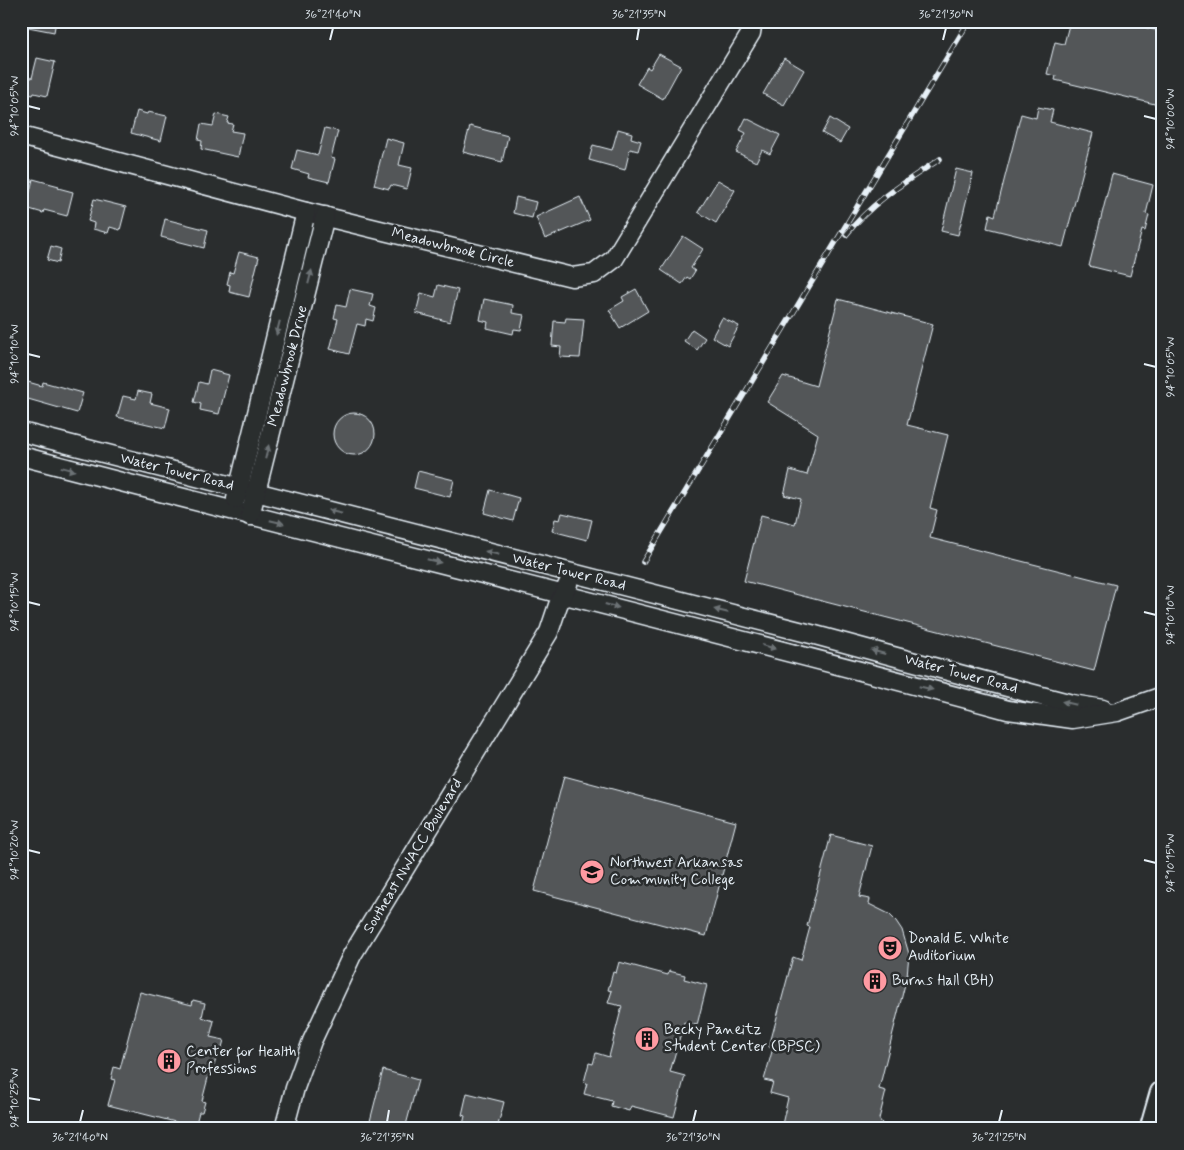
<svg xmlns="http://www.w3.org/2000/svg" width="1184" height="1150" font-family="Mynerve,sans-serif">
	<rect width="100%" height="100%" fill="#2a2d2e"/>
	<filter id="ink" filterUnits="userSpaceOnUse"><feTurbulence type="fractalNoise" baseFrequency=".02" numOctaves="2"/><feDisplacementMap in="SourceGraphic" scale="10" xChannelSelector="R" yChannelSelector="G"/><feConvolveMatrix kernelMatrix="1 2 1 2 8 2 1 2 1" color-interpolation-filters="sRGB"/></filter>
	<g filter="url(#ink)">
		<g fill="#535759" stroke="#e8f1f8">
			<path d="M24,21H56L54,32L23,26Z"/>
			<path d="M1070,21H1120L1163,32V106L1055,80L1056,76L1047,74L1055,42L1064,44Z"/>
			<path d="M659,54L681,66L663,99L637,84L647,67L650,69Z"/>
			<path d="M37,58L55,62L47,96L34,93L33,95L21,92V76L32,78Z"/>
			<path d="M784,58L804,70L784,105L763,94Z"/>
			<path d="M1038,107L1053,110L1050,122L1093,133L1063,247L987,228L990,214L995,216L1021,114L1036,118Z"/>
			<path d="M137,111L147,114L148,112L167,116L161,141L131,133Z"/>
			<path d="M216,114L229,117L227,123L233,124L231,131L243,133L238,157L201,149L202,141L198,140L201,124L213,126Z"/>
			<path d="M746,118L780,135L770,154L762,150L756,162L736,152L746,133L740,130Z"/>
			<path d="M830,118L848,129L840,143L822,133Z"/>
			<path d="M470,126L508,136L502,162L463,152Z"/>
			<path d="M325,128L338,131L331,158L335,159L329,182L308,177L309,174L292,169L297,150L318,155Z"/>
			<path d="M618,129L632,133L631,138L641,141L638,151L630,149L625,170L589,160L593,145L612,150Z"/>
			<path d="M386,138L404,143L399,165L412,168L407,189L391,185L389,189L374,185Z"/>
			<path d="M956,169L973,173L958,235L941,231Z"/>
			<path d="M1112,174L1153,185L1146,214L1149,215L1145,231L1142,230L1130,276L1089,266Z"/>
			<path d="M33,179L59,186L58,188L73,192L67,216L44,210L43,213L26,208Z"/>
			<path d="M718,180L735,190L716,223L698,212Z"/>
			<path d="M516,197L536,202L532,218L513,213Z"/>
			<path d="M580,197L590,220L545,239L536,217Z"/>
			<path d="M94,199L126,207L120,230L110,227L108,233L93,229L94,223L88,221Z"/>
			<path d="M165,219L208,230L204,248L161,237Z"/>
			<path d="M683,236L703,249L691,268L695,271L690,279L687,277L682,284L661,270Z"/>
			<path d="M51,246L61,249L58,263L47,260Z"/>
			<path d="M239,252L259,257L249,297L229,292L230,285L227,284L230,272L233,273Z"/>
			<path d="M438,285L458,290L450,322L416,313L421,293L435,297Z"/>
			<path d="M350,289L373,294L370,306L376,308L373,321L366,319L365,326L357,324L349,354L330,349L338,319L334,318L337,305L346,307Z"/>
			<path d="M636,289L648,311L620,328L609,310L624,301L622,297Z"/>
			<path d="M484,299L513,305L512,313L524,315L521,330L514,329L513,334L487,328L488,322L480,320Z"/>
			<path d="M838,299L933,324L907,425L948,435L930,508L937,510L930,538L1116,585L1094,671L744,581L761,515L795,524L801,499L784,495L790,470L807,475L818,434L767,402L783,376L816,386Z"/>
			<path d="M566,318L584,319L580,358L560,357L561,347L552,346L554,321L565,322Z"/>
			<path d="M722,318L739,326L728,346L712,337Z"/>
			<path d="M692,329L705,338L697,350L684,341Z"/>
			<path d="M210,370L229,375L219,414L200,410L201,404L194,402L199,382L207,384Z"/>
			<path d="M21,380L42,386L43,382L83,393L77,413L21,397Z"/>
			<path d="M138,391L152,394L150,403L170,408L165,428L117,417L123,396L136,399Z"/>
			<circle cx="354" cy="434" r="21"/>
			<path d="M418,471L454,480L450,497L414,488Z"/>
			<path d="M490,490L519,498L513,521L484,513Z"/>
			<path d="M562,513L592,520L587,540L552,531L555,519L560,520Z"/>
			<path d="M564,776L736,822L706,936L534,891Z"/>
			<path d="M831,835L872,846L859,897L870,899L869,904L889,914L896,921L902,930L909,954L907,976L879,1089L886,1091L879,1119L886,1129H781L788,1098L770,1093L773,1082L764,1080L773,1048L769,1047L793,957L801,960L810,927L807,926Z"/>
			<path d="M619,962L668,975L669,971L685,975L684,979L707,985L697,1025L684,1022L670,1072L685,1076L674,1117L631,1106L629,1111L611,1106L612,1101L584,1094L587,1083L584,1082L589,1063L593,1064L596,1053L609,1057L622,1006L608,1003L612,991L608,990L613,972L616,973Z"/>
			<path d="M140,992L192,1005L193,1000L205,1003L202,1017L214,1021L210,1037L224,1040L220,1055H217L214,1066H211L202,1101L205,1102L202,1112H199L195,1127L108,1105L115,1080L111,1079L114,1067L120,1069Z"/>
			<path d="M383,1070L418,1080L405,1129H368Z"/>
			<path d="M467,1093L504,1102L497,1129H462L465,1116L462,1115Z"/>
		</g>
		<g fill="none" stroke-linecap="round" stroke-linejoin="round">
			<defs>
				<g id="minor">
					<path d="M21,136L306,212L572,277L594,274L614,259L751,33L753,21"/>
					<path d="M21,432L815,635L1026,692L1072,704L1103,709"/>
					<path d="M21,456C350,542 680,622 1008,710L1073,719L1117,712L1157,698H1163"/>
					<path d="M236,499L306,212"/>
					<path d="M250,516L325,216"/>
					<path d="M284,1129L295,1088L312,1041L352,955L549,632L558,605L568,584"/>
				</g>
				<path id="highway" d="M1153,1129L1163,1094"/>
			</defs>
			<use href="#minor" stroke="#e8f1f8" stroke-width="21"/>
			<use href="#highway" stroke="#e8f1f8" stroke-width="29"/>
			<use href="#minor" stroke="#2a2d2e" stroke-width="18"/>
			<use href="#highway" stroke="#2a2d2e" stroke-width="25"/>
			<defs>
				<g id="rail">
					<path d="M846,235C872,202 905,182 940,159"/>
					<path d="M643,562L969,21"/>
				</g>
			</defs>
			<use href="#rail" stroke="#e8f1f8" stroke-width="5.5"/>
			<use href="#rail" stroke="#2a2d2e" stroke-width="4" stroke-dasharray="11" stroke-linecap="butt"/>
		</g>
		<defs><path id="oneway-solid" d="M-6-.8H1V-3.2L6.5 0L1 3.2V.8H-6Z" transform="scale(1.25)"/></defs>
		<g fill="#6c7275">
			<use href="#oneway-solid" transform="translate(310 277) rotate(-76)"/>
			<use href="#oneway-solid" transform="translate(278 328) rotate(104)"/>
			<use href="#oneway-solid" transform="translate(267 452) rotate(-76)"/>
			<use href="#oneway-solid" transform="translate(68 469) rotate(15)"/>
			<use href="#oneway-solid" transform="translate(335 512) rotate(-166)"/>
			<use href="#oneway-solid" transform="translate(277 522) rotate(14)"/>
			<use href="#oneway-solid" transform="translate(492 553) rotate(-166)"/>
			<use href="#oneway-solid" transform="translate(434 561) rotate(14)"/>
			<use href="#oneway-solid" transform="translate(612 606) rotate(15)"/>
			<use href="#oneway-solid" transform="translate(721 611) rotate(-166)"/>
			<use href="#oneway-solid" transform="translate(769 647) rotate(15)"/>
			<use href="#oneway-solid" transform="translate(878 652) rotate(-165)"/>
			<use href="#oneway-solid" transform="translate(926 688) rotate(14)"/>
			<use href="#oneway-solid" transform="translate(1069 703) rotate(-167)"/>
		</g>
	</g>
	<path fill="none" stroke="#e8f1f8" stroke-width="2" d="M330,40L333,28M637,40L639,28M943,40L946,28M28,106L40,109M1144,116L1156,119M28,354L40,357M1144,364L1156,367M28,602L40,605M1144,612L1156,615M28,850L40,853M1144,860L1156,863M28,1098L40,1100M80,1122L83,1110M387,1122L389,1110M693,1122L696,1110M999,1122L1002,1110"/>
	<defs>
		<symbol id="university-disc" viewBox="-11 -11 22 22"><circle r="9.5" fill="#ff9aa2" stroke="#2a2d2e"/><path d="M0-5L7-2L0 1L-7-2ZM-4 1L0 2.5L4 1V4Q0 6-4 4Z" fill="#111"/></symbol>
		<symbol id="theatre-disc" viewBox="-11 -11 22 22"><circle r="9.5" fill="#ff9aa2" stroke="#2a2d2e"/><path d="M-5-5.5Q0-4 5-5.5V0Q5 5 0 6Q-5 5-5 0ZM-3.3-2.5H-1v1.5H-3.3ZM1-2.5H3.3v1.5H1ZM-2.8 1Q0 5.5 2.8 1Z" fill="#111"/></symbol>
		<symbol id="building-disc" viewBox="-11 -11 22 22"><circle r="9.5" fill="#ff9aa2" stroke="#2a2d2e"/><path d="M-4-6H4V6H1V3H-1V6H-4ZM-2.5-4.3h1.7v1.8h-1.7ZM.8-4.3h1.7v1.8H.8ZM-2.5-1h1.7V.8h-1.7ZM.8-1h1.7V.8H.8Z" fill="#111"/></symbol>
	</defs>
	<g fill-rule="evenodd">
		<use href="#university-disc" x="578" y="858" width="28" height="28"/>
		<use href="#theatre-disc" x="876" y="934" width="28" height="28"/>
		<use href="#building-disc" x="861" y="967" width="28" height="28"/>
		<use href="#building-disc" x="633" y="1025" width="28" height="28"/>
		<use href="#building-disc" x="155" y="1047" width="28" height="28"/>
	</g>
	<g text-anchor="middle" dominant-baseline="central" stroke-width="5" stroke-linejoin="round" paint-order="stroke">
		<g font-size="15" fill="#e8f1f8" stroke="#2a2d2e">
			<text transform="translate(453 248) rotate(14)">Meadowbrook Circle</text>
			<text transform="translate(288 366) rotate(-76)">Meadowbrook Drive</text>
			<text transform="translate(177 472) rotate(14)">Water Tower Road</text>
			<text transform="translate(569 572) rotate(14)">Water Tower Road</text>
			<text transform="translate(961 674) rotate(15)">Water Tower Road</text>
			<text transform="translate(413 856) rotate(-59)">Southeast NWACC Boulevard</text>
		</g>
		<g font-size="15" fill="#e8f1f8" stroke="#2a2d2e" text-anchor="start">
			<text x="610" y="863">Northwest Arkansas<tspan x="610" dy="17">Community College</tspan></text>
			<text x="908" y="939">Donald E. White<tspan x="908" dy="17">Auditorium</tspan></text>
			<text x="892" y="981">Burns Hall (BH)</text>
			<text x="664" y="1030">Becky Paneitz<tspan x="664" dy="17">Student Center (BPSC)</tspan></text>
			<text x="186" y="1052">Center for Health<tspan x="186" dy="17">Professions</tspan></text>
		</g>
	</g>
	<rect width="1184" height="1150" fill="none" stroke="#2a2d2e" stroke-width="55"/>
	<rect x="28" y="28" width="1128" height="1094" fill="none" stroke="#e8f1f8" stroke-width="2"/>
	<g font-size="12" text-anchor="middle" fill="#e8f1f8">
		<text x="333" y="18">36°21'40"N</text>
		<text x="639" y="18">36°21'35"N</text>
		<text x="946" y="18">36°21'30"N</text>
		<text transform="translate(14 106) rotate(-90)" y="4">94°10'05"W</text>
		<text transform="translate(1170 119) rotate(-90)" y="4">94°10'00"W</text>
		<text transform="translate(14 354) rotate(-90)" y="4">94°10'10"W</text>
		<text transform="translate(1170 367) rotate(-90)" y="4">94°10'05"W</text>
		<text transform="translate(14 602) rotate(-90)" y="4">94°10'15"W</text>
		<text transform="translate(1170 615) rotate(-90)" y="4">94°10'10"W</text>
		<text transform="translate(14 850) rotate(-90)" y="4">94°10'20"W</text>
		<text transform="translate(1170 863) rotate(-90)" y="4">94°10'15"W</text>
		<text transform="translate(14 1098) rotate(-90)" y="4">94°10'25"W</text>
		<text x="80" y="1141">36°21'40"N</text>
		<text x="387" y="1141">36°21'35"N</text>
		<text x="693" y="1141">36°21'30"N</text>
		<text x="999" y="1141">36°21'25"N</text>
	</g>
</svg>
